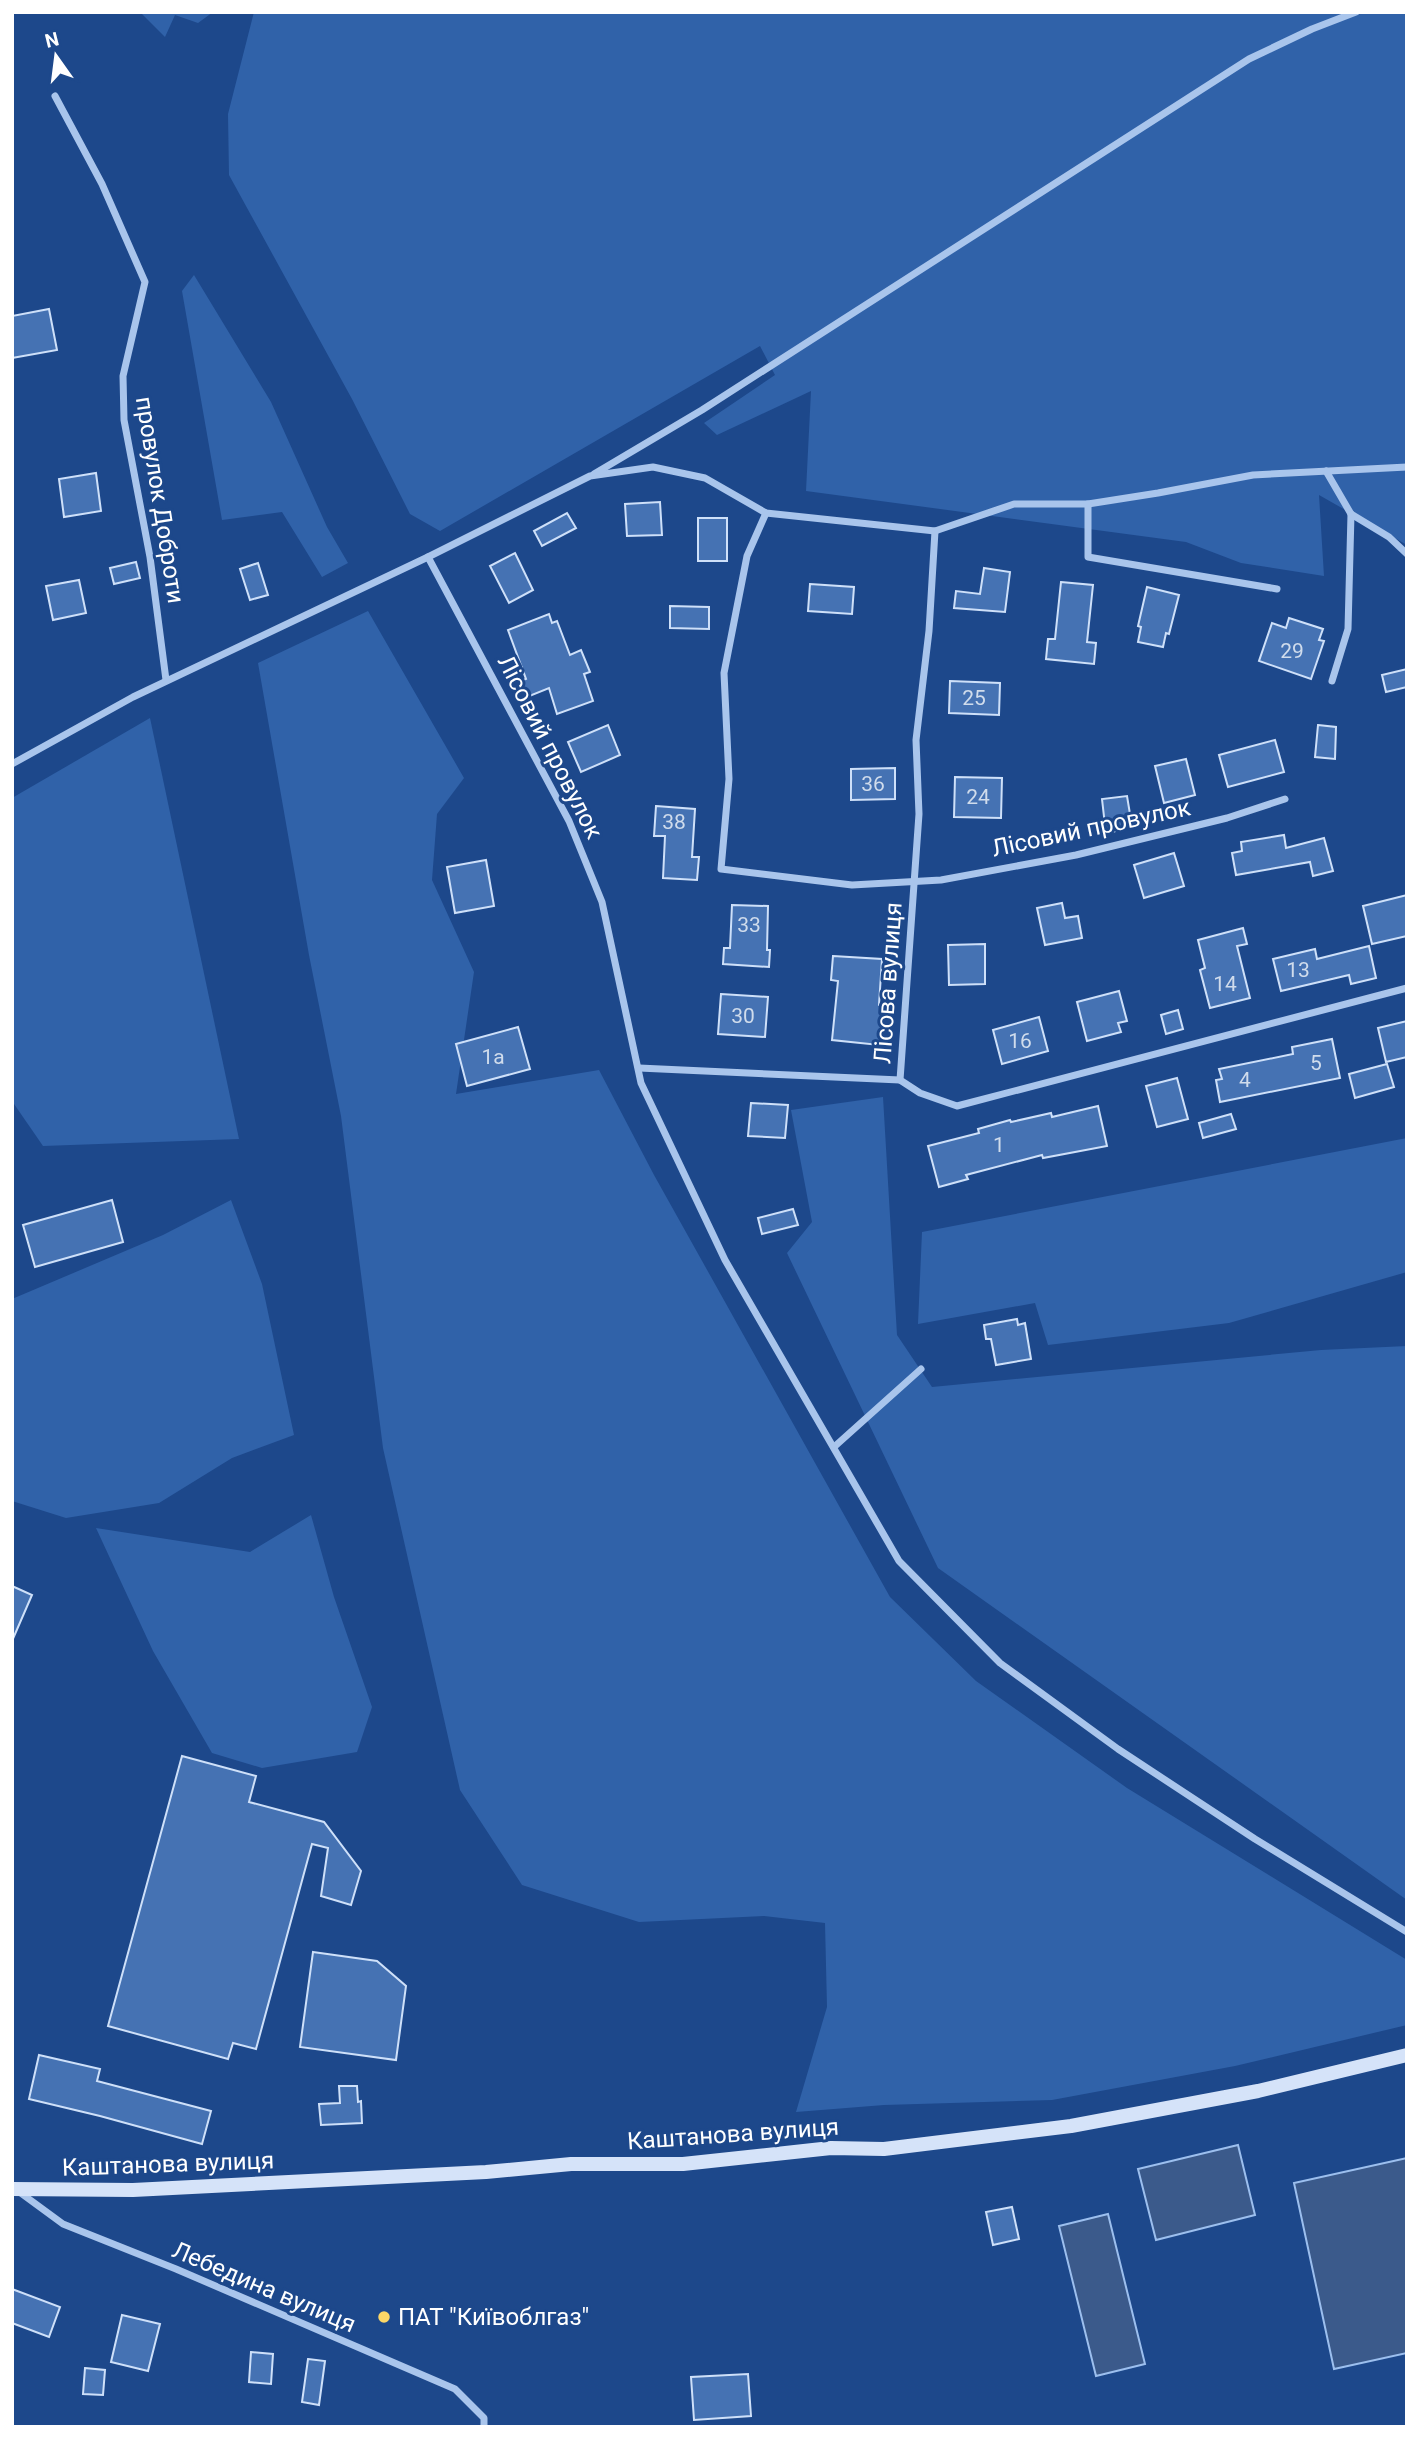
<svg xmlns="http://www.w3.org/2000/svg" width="1419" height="2439" font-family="Roboto,sans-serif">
	<rect width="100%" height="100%" fill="#1d488b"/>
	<g fill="#3062a9">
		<path d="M140,12H213L198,23L175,15L165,37Z"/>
		<path d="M254,12H1407V545L1319,495L1324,576L1241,563L1186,542L806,491L811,391L717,435L704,423L775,375L760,346L440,531L410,514L352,399L229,175L228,114Z"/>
		<path d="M194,275L271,402L327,527L348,563L322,577L282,512L222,520L182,291Z"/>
		<path d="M368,611L464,778L437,814L432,880L474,972L456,1094L599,1070L654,1175L890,1597L976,1681L1127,1788L1407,1960V2025L1235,2066L1052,2100L884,2105L796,2112L827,2007L825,1923L764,1916L639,1922L522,1885L460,1790L383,1448L341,1116L309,955L258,663Z"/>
		<path d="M150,718L239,1139L43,1146L12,1101V798Z"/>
		<path d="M883,1097L897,1335L932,1387L1321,1350L1407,1346V1900L938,1568L787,1253L812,1222L791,1110Z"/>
		<path d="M1407,1138V1272L1229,1323L1048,1345L1035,1303L918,1324L922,1232Z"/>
		<path d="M231,1200L262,1284L294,1435L232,1458L159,1503L66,1518L12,1501V1299L163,1235Z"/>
		<path d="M311,1515L334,1597L372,1707L357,1752L262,1768L212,1753L153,1651L96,1528L250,1552Z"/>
	</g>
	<g fill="#3b5a8b" stroke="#9cbfee" stroke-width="2">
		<path d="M1238,2145L1255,2215L1156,2240L1138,2169Z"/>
		<path d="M1407,2158V2353L1334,2369L1294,2183Z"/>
		<path d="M1108,2214L1145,2364L1096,2376L1059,2226Z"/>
	</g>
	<g fill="#4572b3" stroke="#cee0f9" stroke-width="2">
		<path d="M49,309L57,350L12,358V316Z"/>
		<path d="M96,473L101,511L64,517L59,479Z"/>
		<path d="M660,502L662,535L627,536L625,504Z"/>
		<path d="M567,513L576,528L542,546L534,531Z"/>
		<rect x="698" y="518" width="29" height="43"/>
		<path d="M515,553L533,590L509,603L490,566Z"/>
		<path d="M136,562L140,578L114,584L110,568Z"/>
		<path d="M258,563L268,595L250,600L240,569Z"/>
		<path d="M984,568L1010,572L1005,612L954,608L956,591L980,594Z"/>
		<path d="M79,580L86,613L53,620L46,586Z"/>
		<path d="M1061,582L1093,585L1087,642L1096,643L1094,664L1046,659L1048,639H1055Z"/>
		<path d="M810,584L854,587L852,614L808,611Z"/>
		<path d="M1147,587L1179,595L1169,634L1166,633L1163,647L1138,642L1141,627L1138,626Z"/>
		<path d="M670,606L709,607V629L670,628Z"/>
		<path d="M549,614L552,623L557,621L570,655L581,650L590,672L584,674L593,701L557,714L549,688L527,697L520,681L526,679L508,630Z"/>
		<path d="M1289,618L1323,629L1319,640L1324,641L1311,679L1259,661L1272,623L1286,628Z"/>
		<path d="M1407,669V687L1386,692L1382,675Z"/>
		<path d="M950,681L1000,683L999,715L949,713Z"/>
		<path d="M608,725L620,755L581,772L568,742Z"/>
		<path d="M1318,725L1336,727L1335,759L1315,757Z"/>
		<path d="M1275,740L1284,772L1228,787L1219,755Z"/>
		<path d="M1186,759L1195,795L1164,803L1155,766Z"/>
		<path d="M895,768V799L851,800V769Z"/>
		<path d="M955,777L1002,778L1001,818L954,817Z"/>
		<path d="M1127,796L1132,826L1106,834L1102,799Z"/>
		<path d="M656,806L695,809L692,857H699L697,880L663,878L665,836H654Z"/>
		<path d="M1284,835L1286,848L1324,838L1333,871L1313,876L1310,862L1236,875L1232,853L1242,851L1241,842Z"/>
		<path d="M1174,853L1184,886L1144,898L1134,865Z"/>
		<path d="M486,860L494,906L455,913L447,867Z"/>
		<path d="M1407,895V936L1372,944L1363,906Z"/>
		<path d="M1062,903L1065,918L1078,916L1082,938L1045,945L1037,908Z"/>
		<path d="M732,905L768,906L767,950H770L769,967L723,964L724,948H730Z"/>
		<path d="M1243,928L1247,944L1237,946L1250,998L1210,1008L1200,970L1205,968L1198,940Z"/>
		<path d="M985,944V984L949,985L948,945Z"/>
		<path d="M1369,946L1376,978L1351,984L1349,975L1281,991L1273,959L1315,949L1317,959Z"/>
		<path d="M833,956L882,959L879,1005L883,1006L879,1045L832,1040L838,981L831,980Z"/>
		<path d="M1119,991L1127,1021L1118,1023L1121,1032L1087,1041L1077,1002Z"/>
		<path d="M721,994L768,997L765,1037L718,1034Z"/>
		<path d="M1178,1010L1183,1029L1166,1034L1161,1015Z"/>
		<path d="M1039,1017L1048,1051L1002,1064L993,1030Z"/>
		<path d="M1407,1021V1057L1386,1062L1378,1028Z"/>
		<path d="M518,1027L530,1069L467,1086L456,1044Z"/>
		<path d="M1332,1039L1340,1078L1220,1102L1216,1080L1222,1079L1219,1069L1293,1054L1292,1047Z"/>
		<path d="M1387,1064L1394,1087L1355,1098L1349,1074Z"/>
		<path d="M1177,1078L1188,1119L1157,1127L1146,1086Z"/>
		<path d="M751,1103L788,1105L785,1138L748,1136Z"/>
		<path d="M1098,1106L1107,1146L1043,1158L1042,1155L966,1175L968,1179L939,1187L928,1146L979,1133L978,1129L1010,1120L1011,1122L1051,1113L1052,1117Z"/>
		<path d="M1231,1114L1236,1129L1203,1138L1199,1123Z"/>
		<path d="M112,1200L123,1242L35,1267L23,1225Z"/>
		<path d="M793,1209L798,1225L762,1234L758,1218Z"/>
		<path d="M1017,1319L1018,1325L1025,1323L1031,1359L996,1365L991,1339H986L984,1325Z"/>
		<path d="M12,1586L32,1595L12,1641Z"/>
		<path d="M182,1756L256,1776L249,1802L324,1822L361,1871L351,1905L321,1896L328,1848L312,1844L256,2049L233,2043L228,2059L108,2026Z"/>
		<path d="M313,1952L377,1961L406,1986L396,2060L300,2047Z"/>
		<path d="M39,2055L100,2069L97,2081L211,2111L202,2144L100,2116L29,2099Z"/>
		<path d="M339,2086H357L358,2102L361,2101L362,2123L321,2125L319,2104L340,2103Z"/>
		<path d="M1012,2207L1019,2239L993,2245L986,2212Z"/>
		<path d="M12,2289L60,2307L49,2337L12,2323Z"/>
		<path d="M122,2315L160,2324L148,2371L111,2362Z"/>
		<path d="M251,2352L273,2354L271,2384L249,2382Z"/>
		<path d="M308,2359L325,2361L319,2405L302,2402Z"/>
		<path d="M85,2368L105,2370L103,2395L83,2394Z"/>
		<path d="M748,2374L751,2416L694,2420L691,2377Z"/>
	</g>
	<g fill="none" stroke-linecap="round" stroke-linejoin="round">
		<g stroke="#a9c5ec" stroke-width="7">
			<path d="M55,96L102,184L145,282L123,376L124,420L150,557L166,680"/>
			<path d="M1326,471L1351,514L1389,537L1407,554"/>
			<path d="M594,474L702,410L1249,59L1312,29L1356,12"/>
			<path d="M1088,504L1158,493L1253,475L1407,467"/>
			<path d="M766,513L747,556L724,673L729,779L721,869L852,885L941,880L1076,855L1227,818L1285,799"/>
			<path d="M935,531L929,631L916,740L919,814L900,1080L920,1093L957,1106L1407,988"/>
			<path d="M1277,589L1088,557V504H1014L935,531L766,513L705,478L653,467L590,476L428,557L569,821L602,902L641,1083L725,1260L899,1561L1000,1663L1118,1749L1255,1839L1407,1932"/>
			<path d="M1332,681L1348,629L1351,514"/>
			<path d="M12,764L133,697L428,557"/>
			<path d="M639,1068L900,1080"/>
			<path d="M834,1447L921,1369"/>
			<path d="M18,2191L63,2224L176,2269L455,2389L484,2418V2427"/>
		</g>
		<path stroke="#d5e3f9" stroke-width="14" d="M12,2189L133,2190L486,2172L571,2164H683L831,2148L884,2149L1071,2126L1258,2091L1407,2055"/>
	</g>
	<circle fill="#fcd767" stroke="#1d488b" stroke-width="2.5" cx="384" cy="2317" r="7"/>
	<g text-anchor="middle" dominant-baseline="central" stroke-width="6" stroke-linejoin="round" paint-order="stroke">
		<g font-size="21" fill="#d0dcec">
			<text x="1292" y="651">29</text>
			<text x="974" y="698">25</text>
			<text x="873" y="784">36</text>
			<text x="978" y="797">24</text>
			<text x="674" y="822">38</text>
			<text x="749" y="925">33</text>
			<text x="1298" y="970">13</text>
			<text x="1225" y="984">14</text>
			<text x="743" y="1016">30</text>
			<text x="1020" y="1041">16</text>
			<text x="493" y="1057">1а</text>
			<text x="1316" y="1063">5</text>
			<text x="1245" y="1080">4</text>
			<text x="999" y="1145">1</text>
		</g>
		<g font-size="24" fill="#fff" stroke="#1d488b">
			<text transform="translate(160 500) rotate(81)">провулок Доброти</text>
			<text transform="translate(550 747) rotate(63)">Лісовий провулок</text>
			<text transform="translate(1091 828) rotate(-12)">Лісовий провулок</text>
			<text transform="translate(888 983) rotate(-86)">Лісова вулиця</text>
			<text transform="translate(733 2134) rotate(-4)">Каштанова вулиця</text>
			<text transform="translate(168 2164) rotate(-2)">Каштанова вулиця</text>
			<text transform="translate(264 2287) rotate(23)">Лебедина вулиця</text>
		</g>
		<g font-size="24" fill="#fff" stroke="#1d488b" text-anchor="start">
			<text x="398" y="2317">ПАТ "Київоблгаз"</text>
		</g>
	</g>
	<rect width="1419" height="2439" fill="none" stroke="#ffffff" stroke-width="28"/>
	<g transform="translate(56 56) rotate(346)" stroke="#1d488b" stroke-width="5" paint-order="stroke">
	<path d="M0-5L12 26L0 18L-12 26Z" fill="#ffffff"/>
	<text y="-10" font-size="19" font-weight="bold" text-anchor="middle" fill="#ffffff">N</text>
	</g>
</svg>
